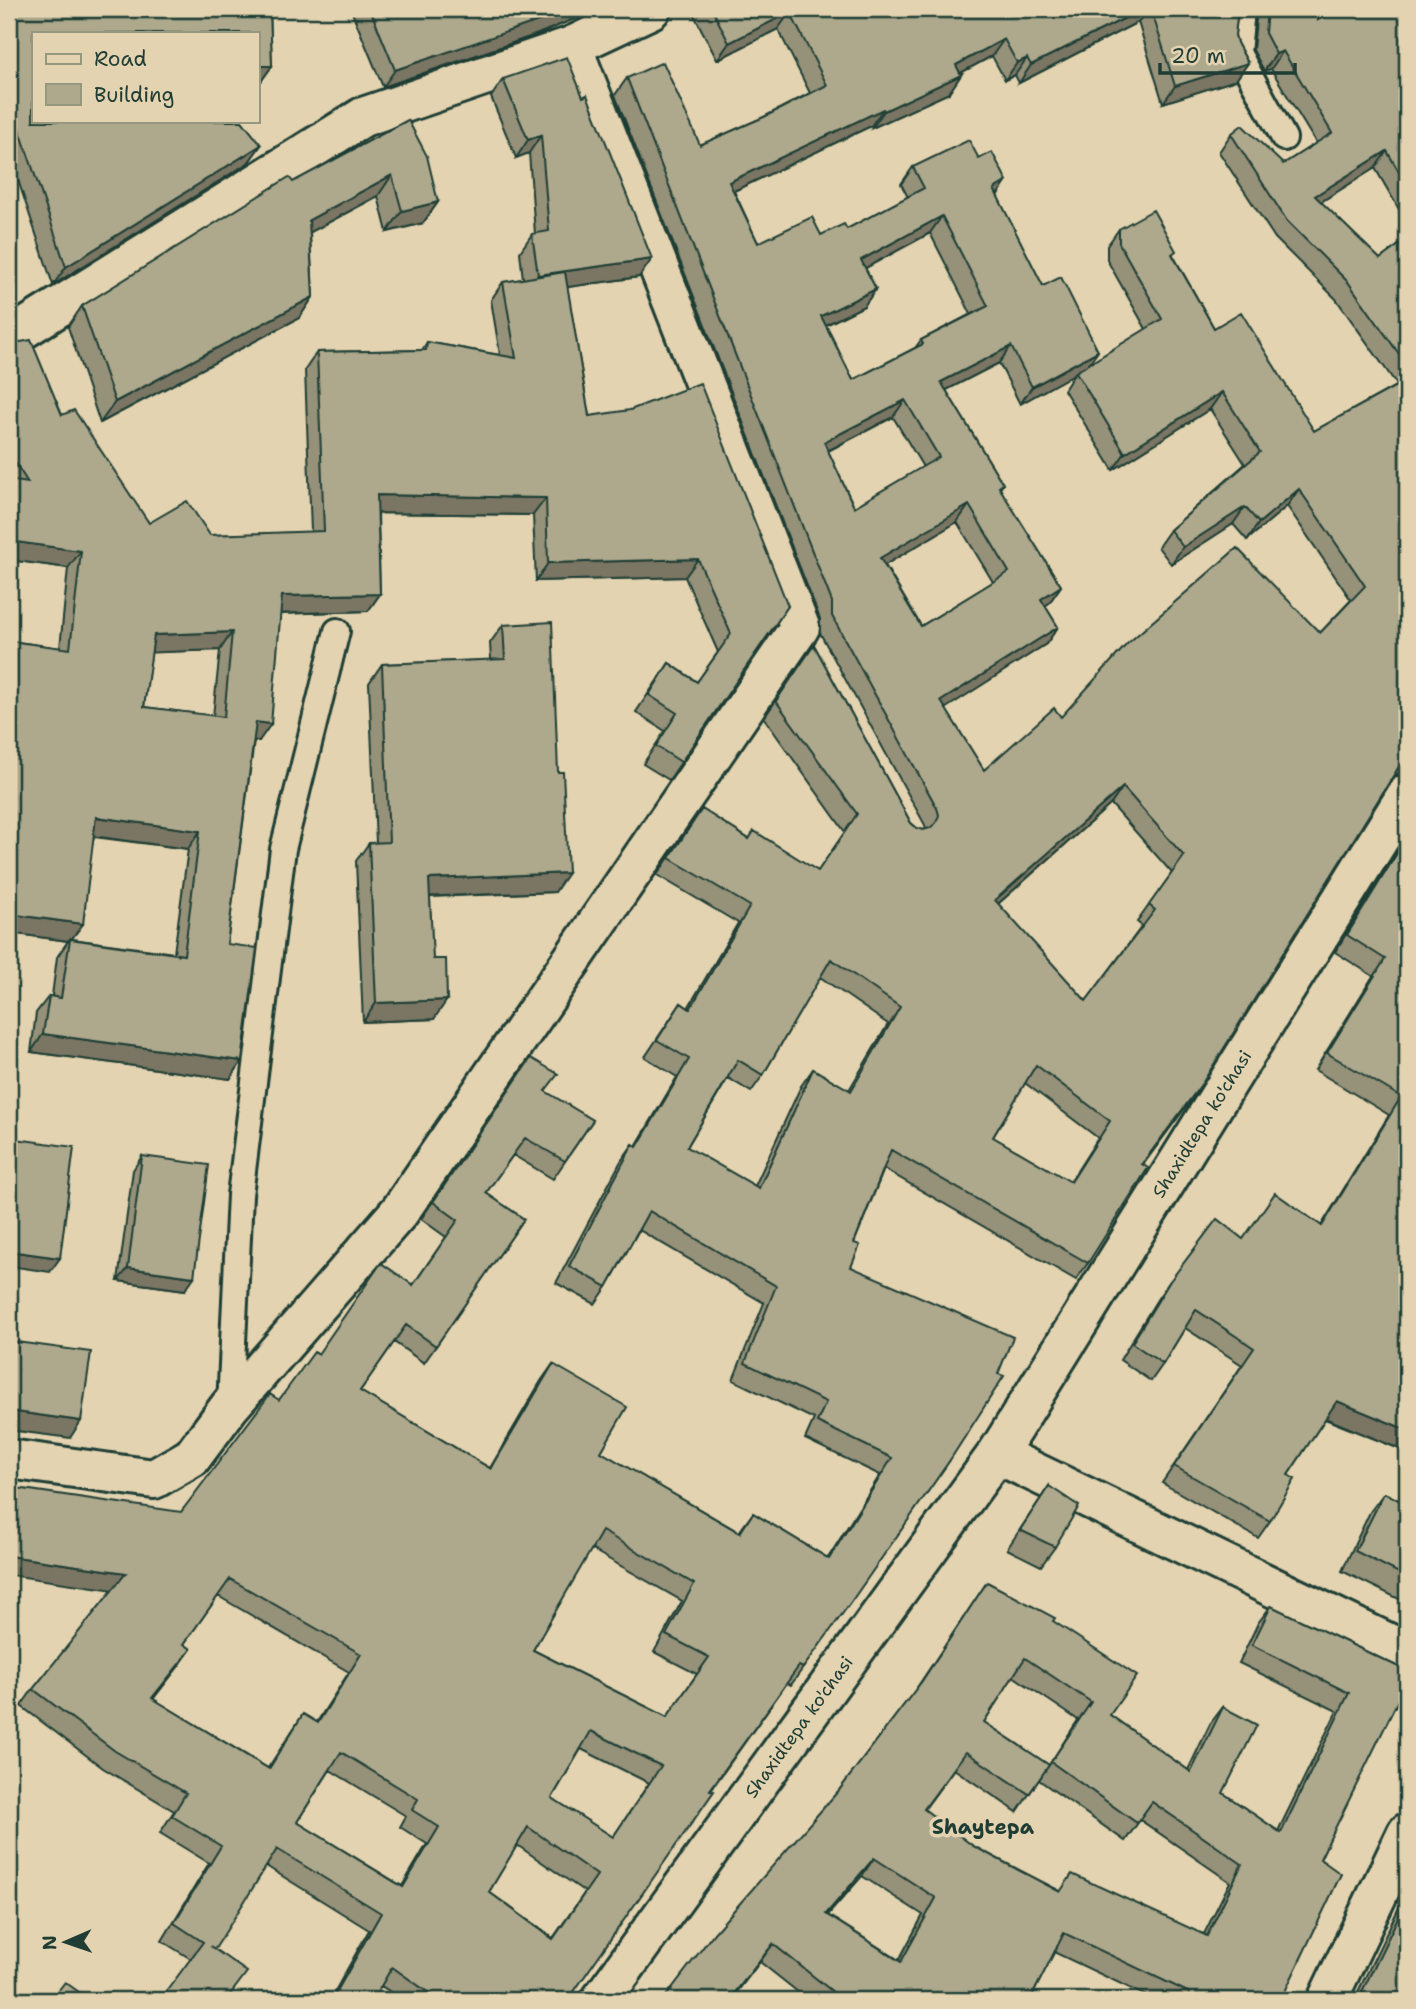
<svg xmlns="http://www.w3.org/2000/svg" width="1416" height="2009" font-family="'Shantell Sans',sans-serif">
	<rect width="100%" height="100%" fill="#e4d3b0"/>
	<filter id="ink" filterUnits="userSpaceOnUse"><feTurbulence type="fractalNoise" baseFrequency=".0143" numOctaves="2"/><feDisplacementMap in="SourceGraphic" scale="14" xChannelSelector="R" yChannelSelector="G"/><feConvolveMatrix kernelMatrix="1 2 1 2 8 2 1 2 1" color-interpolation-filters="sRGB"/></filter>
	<g filter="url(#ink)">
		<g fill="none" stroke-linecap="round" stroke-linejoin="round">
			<defs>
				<g id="service">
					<path d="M1242,9L1238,53L1284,138"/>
					<path d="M230,1406L240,1195L283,849L337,631"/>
				</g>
				<g id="minor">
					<path d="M9,338L363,117L572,46L651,9"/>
					<path d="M997,1454L1407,1652"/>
					<path d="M9,1459L154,1479L192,1457L230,1406L400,1211L800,627L572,46"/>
					<path d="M1327,2000L1407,1833"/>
				</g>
				<path id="tertiary" d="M601,2000L997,1454L1407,794"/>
			</defs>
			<use href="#service" stroke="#1f3d34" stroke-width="30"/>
			<use href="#minor" stroke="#1f3d34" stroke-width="44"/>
			<use href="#tertiary" stroke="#1f3d34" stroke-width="44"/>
			<use href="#service" stroke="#e4d3b0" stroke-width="24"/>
			<use href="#minor" stroke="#e4d3b0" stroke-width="38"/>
			<use href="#tertiary" stroke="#e4d3b0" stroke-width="38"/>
		</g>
		<g fill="#969179" stroke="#1f3d34" stroke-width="2" fill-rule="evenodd">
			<path d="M9,9H270L272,66L259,84H257V33H33V121H242L261,145L248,163L53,285L9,153Z"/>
			<path d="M352,9H598L538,34L383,87L351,10Z"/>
			<path d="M691,9H1238L1235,35L1237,43L1248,63L1236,80L1163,103L1138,22L1019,83L1015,75L1005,80L992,56L960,73L961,75L949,93L872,128L871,126L734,191L758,243L821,235L847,229L908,197L901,184L913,167L979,159L1007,181L997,196L1043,286L1098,351L1089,364L1146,329L1107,260V246L1119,229L1173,255L1214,328L1314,431L1397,385L1336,299L1275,238L1219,152L1231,134L1283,164L1316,143L1271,69L1264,71L1253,50L1257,9H1320L1318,20L1407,9V223L1375,168L1321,202L1380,259L1407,239V772L1397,774L1391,780L1191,1100L1143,1165L1088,1263L1076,1280L884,1169L854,1243L851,1267L950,1460L791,1685L787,1683L711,1790L568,2000H403L381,1986L373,2000H330L369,1930L266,1866L191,1959L162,1941L209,1863L160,1833L174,1811L103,1768L21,1706L33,1689L181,1512L279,1400L318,1354L413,1285L446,1237L421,1219L531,1058L546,1092L593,1120L553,1179L513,1155L486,1193L524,1219L424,1363L394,1342L360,1391L490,1468L541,1381L553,1364L601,1452L739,1532L753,1513L828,1558L880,1475L805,1439L814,1419L733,1380L764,1303L639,1230L607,1287L595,1304L556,1283L621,1161L633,1144L636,1146L677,1077L645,1057L681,1003L688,1008L738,923L657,875L702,809L749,839L818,871L845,832L764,718L814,645L911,823L917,828L923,830L926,829L925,825L820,633V619L615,95L627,78L700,145L764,117L810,93L778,29L717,60ZM930,233L971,314L921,340L915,348L853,380L826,325L864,306L876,289L865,268ZM999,363L1020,404L1074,374L1064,390L1113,470L1210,409L1245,464L1170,530L1158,547L1171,564L1233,524L1247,540L1287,506L1351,600L1320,633L1061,717L984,770L945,708L1046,644L1058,627L1045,606L1049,603L1061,586L1000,489L1003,484L946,390ZM893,417L923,467L854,507L828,451ZM957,522L993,582L921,626L885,565ZM1111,804L1172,873L1137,922L1142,926L1086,1001L998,904ZM820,977L888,1024L849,1090L813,1069L801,1086L755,1186L687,1147L728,1078L751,1092L763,1075ZM1025,1083L1098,1138L1070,1182L993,1137ZM591,1549L682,1601L654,1652L697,1674L667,1717L533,1650ZM218,1596L349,1672L317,1722L303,1714L268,1768L153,1699L191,1649L184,1644ZM581,1749L649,1783L613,1837L552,1798ZM330,1770L406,1816L400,1827L427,1844L402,1886L297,1822ZM517,1845L585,1892L553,1938L489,1892Z"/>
			<path d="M503,79L639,277L567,287L589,416L788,606L669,780L643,764L665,731L636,712L669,663L697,682L718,652L685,577L536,581L533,515L378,513L380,594L368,611L280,614L259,741H254L227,944L242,1061L230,1079L31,1052L36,1013L49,996H52L57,957L68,941L9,933V641L60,648L68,568L9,560V337L62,415L149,523L210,535L311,532L305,370L317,352L422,350L427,342L500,355L491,300L503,282L523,279L520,252L532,234H535L529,153L516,158L491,97ZM220,650L213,716L144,707L151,652ZM94,837L188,849L174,953L72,939Z"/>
			<path d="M408,120L438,202L423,223L387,232L378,196L310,232L313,297L299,318L100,423L68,327L82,306L293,182Z"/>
			<path d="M503,625L555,892L430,897L434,1019L363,1022L356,861L369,843H376L369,683L382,664L491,660L490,643Z"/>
			<path d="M1407,835V1452L1325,1419L1288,1475L1270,1521L1258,1538L1162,1483L1242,1365L1185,1328L1163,1364L1151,1381L1120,1360L1158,1298L1170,1281L1243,1239L1321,1226L1389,1115L1315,1070L1373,976L1335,952Z"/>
			<path d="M142,1156L185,1290L118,1281L133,1170Z"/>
			<path d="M1049,1486L1055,1547L1041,1566L1007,1549Z"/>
			<path d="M1384,1493L1407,1504V1603L1342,1571L1370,1512Z"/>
			<path d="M987,1582L1053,1621L1110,1715L1188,1770L1210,1724L1223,1707V1793L1278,1831L1337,1711L1239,1663L1258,1623L1271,1606L1407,1671L1320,1859L1281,2000H1155L1054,1952L1030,2000H808L760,1962L840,1789L916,1689ZM1013,1676L1078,1720L1049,1765L984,1722ZM954,1769L1017,1812L1042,1775L1039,1780L1125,1841L1140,1820L1230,1882L1204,1934L1060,1891L973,1846L924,1810ZM862,1876L923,1915L899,1960L828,1915Z"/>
			<path d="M1407,1891V2000H1354Z"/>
		</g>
		<g fill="#7a7663" stroke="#1f3d34" stroke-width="2">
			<path d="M570,9H598L538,34L383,87L395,70Z"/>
			<path d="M1143,9H1148L1138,22L1019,83L1031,65Z"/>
			<path d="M790,12L778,29L717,60L729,43Z"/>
			<path d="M1004,39L992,56L944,82L956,65Z"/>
			<path d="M1283,51L1271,69L1264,71L1276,54Z"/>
			<path d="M1027,58L1015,75L1005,80L1017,63Z"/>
			<path d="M1248,63L1236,80L1163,103L1175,86Z"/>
			<path d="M257,66H272L259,84H257Z"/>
			<path d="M961,75L949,93L872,128L884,111Z"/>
			<path d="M883,109L871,126L717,199L729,182Z"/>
			<path d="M541,135L529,153L516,158L528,140Z"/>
			<path d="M261,145L248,163L53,285L66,267Z"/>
			<path d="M1387,151L1375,168L1303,213L1315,196Z"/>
			<path d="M392,175L378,196L294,241L309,220Z"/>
			<path d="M1007,181L995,198L994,189Z"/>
			<path d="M438,202L423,223L387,232L402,211Z"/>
			<path d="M942,216L930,233L849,277L861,260Z"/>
			<path d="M652,259L639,277L526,293L538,275Z"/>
			<path d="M876,289L864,306L809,333L821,316Z"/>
			<path d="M313,297L299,318L100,423L115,402Z"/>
			<path d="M1011,346L999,363L929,399L941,382Z"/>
			<path d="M1098,351L1086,368L1076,372L1074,374L1020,404L1032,387Z"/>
			<path d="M1222,392L1210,409L1113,470L1125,453Z"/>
			<path d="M905,400L893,417L812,459L824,442Z"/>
			<path d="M1299,489L1287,506L1247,540L1259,523Z"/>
			<path d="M377,495L546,498L533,515L365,513Z"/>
			<path d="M969,505L957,522L868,575L880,558Z"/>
			<path d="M1245,507L1233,524L1171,564L1183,547Z"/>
			<path d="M9,541L81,551L68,568L9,560Z"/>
			<path d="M698,559L685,577L536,581L548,563Z"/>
			<path d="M1061,586L1049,603L1029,617L1041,599Z"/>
			<path d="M380,594L368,611L269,614L282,596Z"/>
			<path d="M1058,627L1046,644L929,719L941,701Z"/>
			<path d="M232,632L220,650L141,653L154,635Z"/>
			<path d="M256,722L271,724L259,741L244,740Z"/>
			<path d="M1407,759V772L1397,774L1388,782L1400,765Z"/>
			<path d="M1123,787L1111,804L983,917L995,900Z"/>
			<path d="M96,817L200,831L188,849L84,835Z"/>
			<path d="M568,873L555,892L416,897L429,879Z"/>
			<path d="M9,914L83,924L70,941V939L68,941L9,933Z"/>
			<path d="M447,1000L434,1019L363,1022L376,1003Z"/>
			<path d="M43,1034L242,1061L230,1079L31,1052Z"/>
			<path d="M9,1251L60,1258L50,1272L9,1266Z"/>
			<path d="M128,1268L194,1277L185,1290L118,1281Z"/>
			<path d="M1337,1401L1407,1430V1452L1325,1418Z"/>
			<path d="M9,1411L81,1421L70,1438L9,1430Z"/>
			<path d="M9,1556L126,1573L114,1590L9,1575Z"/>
			<path d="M191,1649L179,1666L140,1716L152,1698Z"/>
			<path d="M874,1858L862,1876L813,1931L826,1914Z"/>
			<path d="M773,1944L760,1962L731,2000H729Z"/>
		</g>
		<g fill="#aea98d" stroke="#1f3d34" stroke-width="2" fill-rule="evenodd">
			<path d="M9,9H270L272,66H257V33H33V121H242L261,145L66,267L9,98Z"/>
			<path d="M370,9H570L550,17L395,70Z"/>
			<path d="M712,9H1143L1031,65L1027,58L1017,63L1004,39L956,65L961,75L884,111L883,109L729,182L758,243L812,217L821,235L844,224L847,229L924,188L913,167L969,140L979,159L992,152L1007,181L994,189L1043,286L1061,277L1098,351L1032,387L1011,346L941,382L1003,484L999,487L1061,586L1041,599L1058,627L941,701L984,770L1054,708L1061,717L1127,644L1237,548L1320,633L1365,586L1299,489L1259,523L1245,507L1183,547L1170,530L1260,452L1222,392L1125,453L1076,372L1162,319L1119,243V229L1153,210L1176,251L1172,254L1214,328L1241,312L1314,431L1407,380V759L1400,765L1203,1082L1142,1164L1148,1168L1088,1263L891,1150L854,1243L860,1245L851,1267L1013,1337L998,1374L1004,1376L950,1460L851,1602L803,1668L799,1666L710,1790L714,1791L568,2000H439L392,1967L373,2000H332L381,1913L277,1849L215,1949L210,1946L247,1972L226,2000H160L203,1942L174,1923L221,1846L172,1816L186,1793L115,1751L33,1689L126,1573L9,1556V1487L181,1512L270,1394L279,1400L314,1352L318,1354L381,1263L413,1285L458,1220L433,1202L531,1058L558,1074L545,1091L593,1120L565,1161L525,1138L486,1193L524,1219L436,1346L406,1325L360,1391L491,1469L553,1364L627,1407L601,1452L740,1533L753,1513L829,1559L892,1458L817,1422L826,1402L745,1363L776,1286L649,1211L607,1287L569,1266L633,1144L637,1147L689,1059L657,1040L681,1003L690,1009L750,906L669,858L702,809L749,839L754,831L818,871L857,814L776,701L814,645L911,823L917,828L923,830L930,828L936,823L939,815L937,808L832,616V602L627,78L663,62L700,145L764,117L827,85L790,12L729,43ZM942,216L988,306L921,340L923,344L853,380L821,316L876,289L861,260ZM905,400L939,457L854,507L824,442ZM969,505L1009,572L921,626L880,558ZM1123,787L1184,856L1149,905L1155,910L1086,1001L995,900ZM831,959L900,1007L851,1091L813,1069L759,1188L687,1147L738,1060L763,1075ZM1036,1065L1110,1121L1071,1182L993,1137ZM602,1531L694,1584L666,1635L709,1657L667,1717L533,1650ZM230,1579L361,1654L318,1723L303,1714L269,1769L152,1698L191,1649L184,1644ZM591,1731L661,1766L613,1837L552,1798ZM341,1752L418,1799L412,1810L439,1827L403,1887L297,1822ZM528,1827L597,1875L553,1939L489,1892Z"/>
			<path d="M1151,9H1238L1235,35L1237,43L1248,63L1175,86Z"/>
			<path d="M1267,9H1320L1318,20L1338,9H1407V186L1387,151L1315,196L1380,259L1407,239V365L1348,282L1287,221L1231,134L1242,125L1283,164L1332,133L1283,51L1276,54L1265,33Z"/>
			<path d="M567,57L583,97L587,95L652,259L538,275L532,234L549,231L541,135L528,140L503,79Z"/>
			<path d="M408,120L427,156L438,202L402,211L392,175L309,220L313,297L115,402L82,306L289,177L293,182Z"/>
			<path d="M565,272L589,416L630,410L700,383L788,606L681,762L656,746L677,713L649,695L669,663L697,682L731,634L698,559L548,563L546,498L377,495L380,594L282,596L271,724L256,722L227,944L257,948L242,1061L43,1034L49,996L61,998L70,939L184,955L200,831L96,817L83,924L9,914V641L70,649L81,551L9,541V480L28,483L9,453V337L12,340L21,342L31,340L62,415L74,410L149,523L187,501L210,535L324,531L317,352L426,350L427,342L516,358L503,282ZM232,632L224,717L144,707L154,635Z"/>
			<path d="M9,287L14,299L9,304Z"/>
			<path d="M552,622L558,772H563L568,873L429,879L433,959H446L447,1000L376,1003L369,843L389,842L382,664L505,659L503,625Z"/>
			<path d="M1407,837V1430L1337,1401L1288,1475L1295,1479L1270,1521L1174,1466L1254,1348L1196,1310L1163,1364L1132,1343L1170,1281L1217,1219L1243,1239L1275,1193L1322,1226L1401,1097L1327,1053L1385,959L1347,935Z"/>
			<path d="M9,1138L74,1147L60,1258L9,1251Z"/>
			<path d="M142,1156L209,1165L194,1277L128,1268Z"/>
			<path d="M9,1341L91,1352L81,1421L9,1411Z"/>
			<path d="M1049,1486L1079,1506L1055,1547L1020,1530Z"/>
			<path d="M1384,1493L1407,1504V1577L1355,1551Z"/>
			<path d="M987,1582L1055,1618L1053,1621L1137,1676L1110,1715L1191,1772L1223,1707L1257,1725L1223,1793L1281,1833L1349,1693L1252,1645L1271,1606L1407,1671V1682L1320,1859L1341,1874L1281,2000H1187L1190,1993L1064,1933L1030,2000H843L773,1944L729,2000H663L714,1933L840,1789L922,1681ZM1025,1658L1091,1702L1051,1762L1137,1823L1152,1802L1242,1864L1207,1936L1072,1874L1060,1892L973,1846L924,1809L966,1752L1029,1794L1049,1765L984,1722ZM874,1858L936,1898L901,1962L826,1914Z"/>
			<path d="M1407,1899V2000H1358Z"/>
			<path d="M65,1982L90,2000H51Z"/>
		</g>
	</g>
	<g text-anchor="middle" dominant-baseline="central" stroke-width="7" stroke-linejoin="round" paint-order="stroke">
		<g font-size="18" fill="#1f3d34" stroke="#e4d3b0">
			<text transform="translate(1202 1124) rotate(-58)">Shaxidtepa ko'chasi</text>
			<text transform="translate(799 1727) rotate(-54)">Shaxidtepa ko'chasi</text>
		</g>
		<g font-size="21" font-weight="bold" fill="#1f3d34" stroke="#e4d3b0">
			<text x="983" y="1827">Shaytepa</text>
		</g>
	</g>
	<rect width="1416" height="2009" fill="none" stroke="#e4d3b0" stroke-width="35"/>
	<rect x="18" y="18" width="1381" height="1974" fill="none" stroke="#1f3d34" stroke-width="2.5" filter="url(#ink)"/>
	<rect x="32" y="32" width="228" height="91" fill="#e4d3b0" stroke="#95977e" stroke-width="2"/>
	<rect x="46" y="54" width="35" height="10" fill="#e4d3b0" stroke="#95977e" stroke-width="2"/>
	<text x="94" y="66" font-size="21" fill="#1f3d34">Road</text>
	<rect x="46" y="84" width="35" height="21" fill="#aea98d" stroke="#95977e" stroke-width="2"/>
	<text x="94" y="102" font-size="21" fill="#1f3d34">Building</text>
	<g transform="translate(66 1942) rotate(268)" stroke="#e4d3b0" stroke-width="5" paint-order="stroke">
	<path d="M0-5L12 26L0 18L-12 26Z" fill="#1f3d34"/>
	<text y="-10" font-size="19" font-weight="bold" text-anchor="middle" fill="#1f3d34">N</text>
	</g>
	<path d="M1160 63v10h135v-10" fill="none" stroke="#1f3d34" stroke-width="3.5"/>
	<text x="1171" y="63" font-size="21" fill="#1f3d34" stroke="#e4d3b0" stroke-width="5" paint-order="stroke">20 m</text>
</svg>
